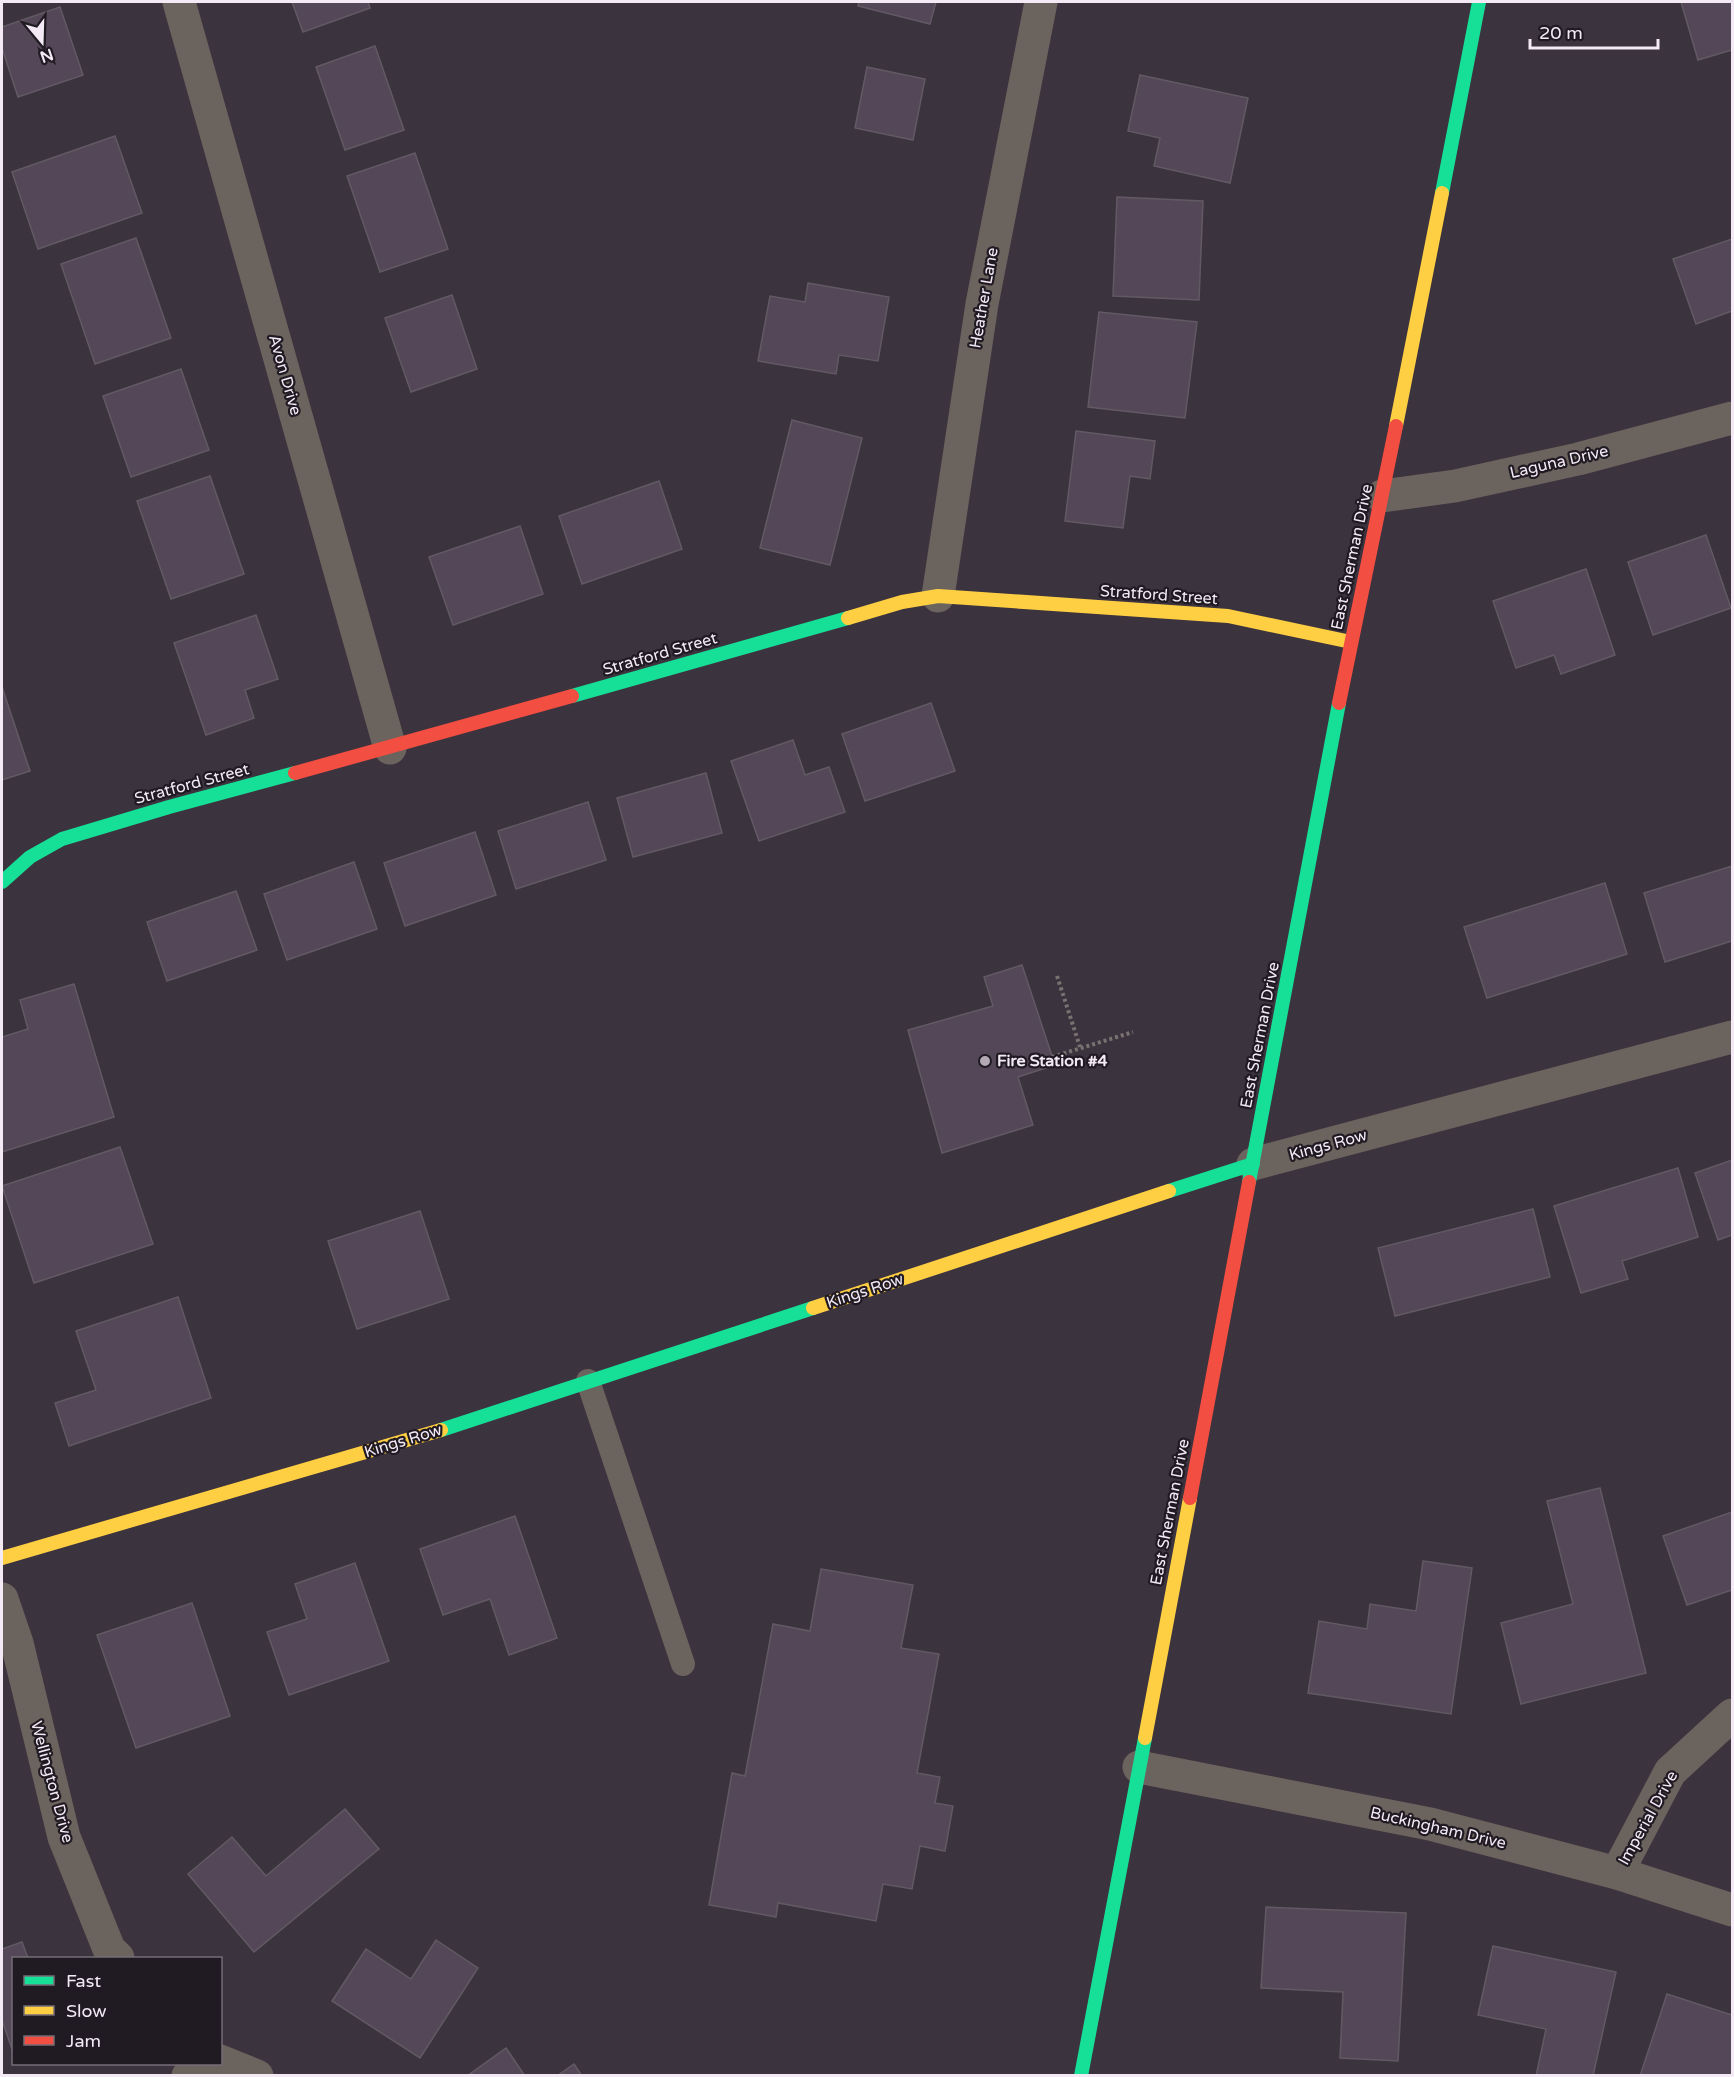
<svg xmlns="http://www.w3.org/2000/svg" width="1734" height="2077" font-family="'Varela Round',sans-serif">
	<rect width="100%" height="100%" fill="#3b333e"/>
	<g fill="#544858" stroke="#615a63" stroke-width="1.5">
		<path d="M292,2H368L370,8L303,32Z"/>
		<path d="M859,2H936L930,24L858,6Z"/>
		<path d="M1681,2H1732V50L1698,60Z"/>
		<path d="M60,7L83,75L18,97L2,48V27Z"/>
		<path d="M375,46L404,130L345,150L316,67Z"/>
		<path d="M867,67L925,79L913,140L855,128Z"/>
		<path d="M1140,75L1248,98L1230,183L1154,166L1160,138L1128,131Z"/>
		<path d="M115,136L142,213L38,249L12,172Z"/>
		<path d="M415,153L448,249L380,272L347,176Z"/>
		<path d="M1117,197L1203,201L1199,300L1113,296Z"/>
		<path d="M136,238L171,338L95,364L61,264Z"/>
		<path d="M1732,239V311L1696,324L1673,259Z"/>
		<path d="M808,283L889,297L878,361L839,355L836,374L758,361L770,296L805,302Z"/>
		<path d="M452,295L477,369L411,392L385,318Z"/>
		<path d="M1099,312L1197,322L1185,418L1088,407Z"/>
		<path d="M181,369L209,450L131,477L103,396Z"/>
		<path d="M792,420L862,438L830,565L760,548Z"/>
		<path d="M1076,431L1155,441L1150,479L1130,476L1123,528L1065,521Z"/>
		<path d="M210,476L244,574L171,599L137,501Z"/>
		<path d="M659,481L682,549L582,584L559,516Z"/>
		<path d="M520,526L543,594L453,625L429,557Z"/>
		<path d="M1706,535L1731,608L1653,635L1628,562Z"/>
		<path d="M1586,569L1615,655L1561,674L1554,655L1516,668L1493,601Z"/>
		<path d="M256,615L278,679L245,690L254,718L206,735L174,643Z"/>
		<path d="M2,687L30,771L2,780Z"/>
		<path d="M931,703L955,771L865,801L842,734Z"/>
		<path d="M793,740L805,775L829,767L845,812L759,841L731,761Z"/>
		<path d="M706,773L722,833L633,857L617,798Z"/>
		<path d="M588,802L606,860L516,889L498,831Z"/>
		<path d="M475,832L496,895L405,926L384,863Z"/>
		<path d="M354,862L377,929L287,960L264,894Z"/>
		<path d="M1732,866V941L1665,962L1644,893Z"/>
		<path d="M1605,883L1627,954L1487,998L1464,927Z"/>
		<path d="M236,891L257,950L167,981L147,922Z"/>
		<path d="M1022,965L1055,1065L1018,1077L1033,1125L942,1153L908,1030L993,1006L984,977Z"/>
		<path d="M74,984L114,1117L2,1152V1037L28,1029L20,1000Z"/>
		<path d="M120,1147L153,1244L34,1283L2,1186Z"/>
		<path d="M1732,1160V1235L1718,1240L1695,1173Z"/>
		<path d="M1678,1168L1698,1237L1622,1261L1628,1279L1581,1293L1554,1206Z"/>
		<path d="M1533,1209L1550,1277L1395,1316L1378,1248Z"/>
		<path d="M420,1211L449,1299L357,1329L328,1241Z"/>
		<path d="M178,1297L211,1398L69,1446L55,1403L96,1390L76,1331Z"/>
		<path d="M1600,1488L1646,1673L1521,1704L1501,1623L1573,1604L1547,1501Z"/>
		<path d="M1732,1512V1590L1687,1605L1663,1536Z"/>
		<path d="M515,1516L557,1638L509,1655L490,1599L443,1615L420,1549Z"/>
		<path d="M1423,1561L1472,1568L1451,1714L1308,1693L1319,1621L1367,1629L1370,1604L1416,1611Z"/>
		<path d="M355,1563L389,1661L289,1695L267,1632L307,1619L295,1584Z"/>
		<path d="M821,1569L913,1585L901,1648L939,1654L917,1773L940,1777L935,1803L953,1806L945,1851L920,1846L912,1889L883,1884L876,1921L778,1903L776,1917L709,1905L732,1773L745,1776L773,1624L810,1631Z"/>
		<path d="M192,1603L230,1716L136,1748L97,1635Z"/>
		<path d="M345,1809L379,1849L254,1952L188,1874L232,1837L266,1876Z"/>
		<path d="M1266,1907L1406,1913L1398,2061L1340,2058L1343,1992L1261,1988Z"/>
		<path d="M436,1940L478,1968L420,2058L332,2001L366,1949L411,1979Z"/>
		<path d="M22,1942L28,1958H14V2055L2,2020V1949Z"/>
		<path d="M1493,1946L1616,1972L1593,2076H1536L1546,2029L1478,2015Z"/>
		<path d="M1667,1994L1732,2015V2076H1640Z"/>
		<path d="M506,2048L525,2076H467Z"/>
		<path d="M574,2064L582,2076H557Z"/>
	</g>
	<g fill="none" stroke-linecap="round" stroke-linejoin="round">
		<g stroke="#787271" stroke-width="4" stroke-dasharray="3 3" stroke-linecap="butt">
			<path d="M1057,976L1080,1047"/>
			<path d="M1052,1057L1133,1032"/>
		</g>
		<path stroke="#6b635d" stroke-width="24" d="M588,1381L683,1664"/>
		<g stroke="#6b635d" stroke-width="33">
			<path d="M179,2L390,748"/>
			<path d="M1382,496L1455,486L1578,459L1732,418"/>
			<path d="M938,596L982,304L1041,2"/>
			<path d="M1253,1164L1732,1037"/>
			<path d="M2,1599L17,1643L64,1837L109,1949L118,1958"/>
			<path d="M1139,1767L1430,1824L1617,1873L1732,1910"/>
			<path d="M1617,1873L1670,1772L1732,1715"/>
			<path d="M220,2061L257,2076"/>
			<path d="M188,2076L202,2064"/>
		</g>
		<g stroke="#16e098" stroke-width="14">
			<path d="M1442,193L1479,2"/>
			<path d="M572,696L848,618"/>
			<path d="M2,882L30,857L62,839L169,807L295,773"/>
			<path d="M1249,1182L1339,703"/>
			<path d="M1169,1191L1253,1164"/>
			<path d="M441,1430L813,1308"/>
			<path d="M1081,2076L1145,1738"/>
		</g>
		<g stroke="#ffcf43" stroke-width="14">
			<path d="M1396,426L1442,193"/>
			<path d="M848,618L902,602L938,596L1228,616L1351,642"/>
			<path d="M813,1308L1169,1191"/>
			<path d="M2,1558L441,1430"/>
			<path d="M1145,1738L1190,1498"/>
		</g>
		<g stroke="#f24e42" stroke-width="14">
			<path d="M1339,703L1396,426"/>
			<path d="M295,773L572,696"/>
			<path d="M1190,1498L1249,1182"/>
		</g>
	</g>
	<circle fill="#b3aab6" stroke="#201a22" stroke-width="2" cx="985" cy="1061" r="6"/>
	<g text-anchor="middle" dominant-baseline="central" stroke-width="4.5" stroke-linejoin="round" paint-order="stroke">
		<g font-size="16" fill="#f3eaf6" stroke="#201a22">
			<text transform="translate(984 298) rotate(-80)">Heather Lane</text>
			<text transform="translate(285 375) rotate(74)">Avon Drive</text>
			<text transform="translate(1559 462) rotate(-13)">Laguna Drive</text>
			<text transform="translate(1352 557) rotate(-78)">East Sherman Drive</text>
			<text transform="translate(1159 595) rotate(4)">Stratford Street</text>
			<text transform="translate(660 654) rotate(-16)">Stratford Street</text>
			<text transform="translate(192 784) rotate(-15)">Stratford Street</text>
			<text transform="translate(1260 1035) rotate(-79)">East Sherman Drive</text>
			<text transform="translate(1328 1145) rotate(-15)">Kings Row</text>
			<text transform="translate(865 1291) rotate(-18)">Kings Row</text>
			<text transform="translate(403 1441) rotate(-17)">Kings Row</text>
			<text transform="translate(1170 1512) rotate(-79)">East Sherman Drive</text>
			<text transform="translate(52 1782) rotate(75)">Wellington Drive</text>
			<text transform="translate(1648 1818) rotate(-61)">Imperial Drive</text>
			<text transform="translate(1438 1828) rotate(13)">Buckingham Drive</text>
		</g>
		<g font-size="16" font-weight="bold" fill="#f3eaf6" stroke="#201a22" text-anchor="start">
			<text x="997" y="1061">Fire Station #4</text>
		</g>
	</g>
	<rect width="1734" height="2077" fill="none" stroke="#f3eaf6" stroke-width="6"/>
	<rect x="12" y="1957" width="210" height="108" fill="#201a22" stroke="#746d77" stroke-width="1.5"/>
	<rect x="24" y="1976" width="30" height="9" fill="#16e098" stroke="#746d77" stroke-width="1.5"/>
	<text x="66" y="1987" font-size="18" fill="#f3eaf6">Fast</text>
	<rect x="24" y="2006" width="30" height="9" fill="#ffcf43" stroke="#746d77" stroke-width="1.5"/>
	<text x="66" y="2017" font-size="18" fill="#f3eaf6">Slow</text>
	<rect x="24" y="2036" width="30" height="9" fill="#f24e42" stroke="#746d77" stroke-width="1.5"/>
	<text x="66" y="2047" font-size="18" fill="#f3eaf6">Jam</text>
	<g transform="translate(42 42) rotate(161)" stroke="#201a22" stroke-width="4.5" paint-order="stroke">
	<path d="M0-4.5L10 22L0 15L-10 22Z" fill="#f3eaf6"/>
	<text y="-9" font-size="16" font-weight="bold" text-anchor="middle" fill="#f3eaf6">N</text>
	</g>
	<path d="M1530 39v9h128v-9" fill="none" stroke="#f3eaf6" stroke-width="3"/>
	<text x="1539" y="39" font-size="18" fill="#f3eaf6" stroke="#201a22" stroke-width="4.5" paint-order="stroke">20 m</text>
</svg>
